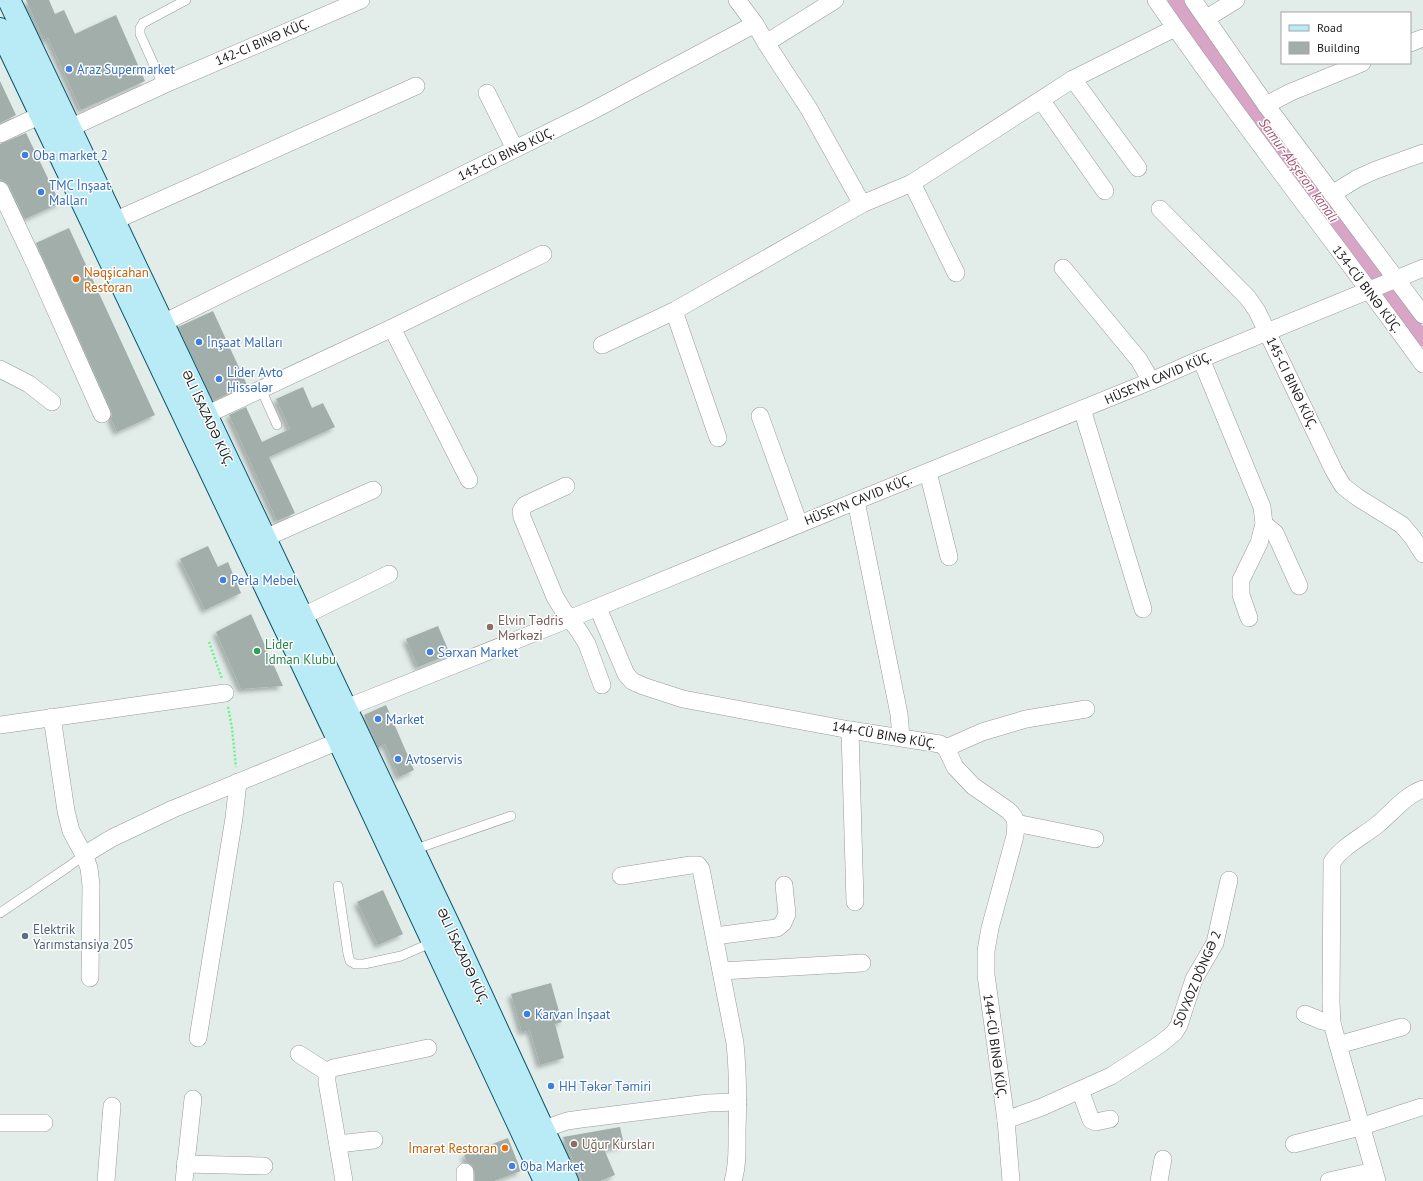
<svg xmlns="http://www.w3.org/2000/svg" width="1423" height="1181" font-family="'PT Sans',sans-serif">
	<defs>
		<filter id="shadow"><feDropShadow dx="-3.5" dy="3.5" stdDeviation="2" flood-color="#0004"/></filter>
	</defs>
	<rect width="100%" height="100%" fill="#e2edea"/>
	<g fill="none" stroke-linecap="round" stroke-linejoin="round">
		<path stroke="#d8a5c7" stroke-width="15" d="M1175,0L1205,43L1423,339"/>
	</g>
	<g fill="#a2aea9" filter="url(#shadow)">
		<path d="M26,0H49L55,14L64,10L75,34L116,15L145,81L81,110L48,38L44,40Z"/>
		<path d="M0,81L16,115L0,123Z"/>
		<path d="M26,133L60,203L25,219L9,186L6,182L0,179V144Z"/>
		<path d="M69,228L155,415L117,432L111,419L112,415L111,410L36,243Z"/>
		<path d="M213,311L247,385L213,401L178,327Z"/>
		<path d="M303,387L312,408L323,403L335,427L269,457L295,513L277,521L229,415L246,407L262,442L290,429L276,399Z"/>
		<path d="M208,546L218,567L228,562L241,593L205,610L180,559Z"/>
		<path d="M251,614L283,686L241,689L216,632Z"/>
		<path d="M438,626L450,654L418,667L406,639Z"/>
		<path d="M386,705L414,770L399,777L385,744L378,748L364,715Z"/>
		<path d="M383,890L403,934L378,945L357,902Z"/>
		<path d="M551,983L562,1022L555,1024L564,1058L540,1065L530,1030L522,1032L511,994Z"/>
		<path d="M620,1127L624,1145L604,1149L615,1175L600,1181H582L563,1137Z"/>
		<path d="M508,1138L521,1171L494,1181H475L474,1167L470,1164L467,1162L464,1155Z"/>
	</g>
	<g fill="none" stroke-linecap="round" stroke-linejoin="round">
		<defs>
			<g id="lane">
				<path d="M163,85L140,34V28L143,23L186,0"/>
				<path d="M261,389L277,425"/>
				<path d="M413,850L511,816"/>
				<path d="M338,886L348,954L350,961L355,964H364L401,956L433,942"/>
				<path d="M0,913L68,867L84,855"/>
			</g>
			<g id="street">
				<path d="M737,0L755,24"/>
				<path d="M1156,0C1241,124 1335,242 1423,364"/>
				<path d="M1193,0L1266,105L1423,315"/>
				<path d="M1207,18L1236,0"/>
				<path d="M766,43L809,109L862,204"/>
				<path d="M1410,43L1423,38"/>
				<path d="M1073,79L1138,168"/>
				<path d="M487,93L515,149"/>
				<path d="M1041,100L1105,191"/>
				<path d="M1266,105L1291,92L1362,63"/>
				<path d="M70,128L163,85L361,0"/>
				<path d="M0,134L41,115"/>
				<path d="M912,183L956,273"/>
				<path d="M0,190L35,264L102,414"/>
				<path d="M1332,194L1358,178L1376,170L1423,153"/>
				<path d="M1160,209L1248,298L1257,311L1334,471L1343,486L1357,497L1402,525L1413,538L1423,554"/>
				<path d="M114,221L416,86"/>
				<path d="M1063,268L1139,360L1151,381"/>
				<path d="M674,311L718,438"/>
				<path d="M163,323L590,112L755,24L766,43L835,0"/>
				<path d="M392,328L469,480"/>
				<path d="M602,345L674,311L862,204L912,183L1073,79L1175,28"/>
				<path d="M1201,359L1262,507L1264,524L1259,543L1241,580V595L1249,618"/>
				<path d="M0,369L29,384L52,402"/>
				<path d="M1082,409L1143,609"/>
				<path d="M206,415L392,328L543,254"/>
				<path d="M760,416L799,524"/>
				<path d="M928,472L949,557"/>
				<path d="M566,486L525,505L521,511L522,517L555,597L563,610L579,631L587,644L602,685"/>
				<path d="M856,501L899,714L901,737"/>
				<path d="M1264,524L1275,533L1299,586"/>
				<path d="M265,538L373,490"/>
				<path d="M598,608L626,674L632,681L643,686L683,699L850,730L940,744L946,748L955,767L973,786L1009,811L1014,817L1016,823L1015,836L990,928L986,951V975L1006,1120L1011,1181"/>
				<path d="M301,617L389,574"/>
				<path d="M346,708L569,619L856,501L1151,381L1201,359L1423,268"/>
				<path d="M52,717L66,811L71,831L84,855L89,868L91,885L90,978"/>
				<path d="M0,725L225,693"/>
				<path d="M850,730L855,902"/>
				<path d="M946,748L982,732L1026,719L1086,709"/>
				<path d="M1016,823L1095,839"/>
				<path d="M84,855L112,838L173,809L339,741"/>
				<path d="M621,876L691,865H698L701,869L735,1043C738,1072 738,1102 737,1132C737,1148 738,1165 733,1181"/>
				<path d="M715,936L777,928L783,923L787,914L784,885"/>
				<path d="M722,971L862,963"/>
				<path d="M1305,1014L1322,1021L1332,1023"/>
				<path d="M198,1038L234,818L238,782"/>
				<path d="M1338,1045L1402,1027"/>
				<path d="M299,1054L327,1072"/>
				<path d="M1080,1090L1091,1120L1096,1122L1110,1119"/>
				<path d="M1006,1120L1042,1107L1111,1076L1159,1045L1174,1033L1179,1025L1194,979L1215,943L1229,880"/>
				<path d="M0,1123H44"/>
				<path d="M544,1129L567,1121L581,1119L708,1103L738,1102"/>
				<path d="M338,1144L374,1140"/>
				<path d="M1294,1144L1360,1127L1421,1107"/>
				<path d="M185,1164L264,1166"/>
				<path d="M465,1172V1181"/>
				<path d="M106,1181L112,1106"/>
				<path d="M184,1181L193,1099"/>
				<path d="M344,1181L327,1082V1072L333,1068L428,1048"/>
				<path d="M1159,1181L1163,1159"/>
				<path d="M1329,1181L1374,1171"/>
				<path d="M1377,1181L1338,1045L1332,1023L1331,1003L1332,862C1343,846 1362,837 1377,825C1392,813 1404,796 1423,789"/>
			</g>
			<g id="secondary">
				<path d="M9,0L453,934L567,1181"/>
				<path d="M0,29L246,546L339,741L545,1181"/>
			</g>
		</defs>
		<use href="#lane" stroke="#999" stroke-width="10"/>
		<use href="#street" stroke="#999" stroke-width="18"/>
		<use href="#secondary" stroke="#0b566b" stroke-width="24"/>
		<g stroke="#6ff18a" stroke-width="2.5" stroke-dasharray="2 2" stroke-linecap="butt">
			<path d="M209,642L222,679"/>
			<path d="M228,707L232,728L236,767"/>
		</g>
		<use href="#lane" stroke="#fff" stroke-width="9"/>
		<use href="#street" stroke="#fff" stroke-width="17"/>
		<use href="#secondary" stroke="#b8ebf5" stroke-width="22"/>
	</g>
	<g fill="#3f7fe0" stroke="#fff" stroke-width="1.5">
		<circle cx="69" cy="69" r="4"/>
		<circle cx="25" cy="155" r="4"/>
		<circle cx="41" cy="192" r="4"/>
		<circle cx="199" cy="342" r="4"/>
		<circle cx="219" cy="379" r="4"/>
		<circle cx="223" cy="580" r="4"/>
		<circle cx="430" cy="652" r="4"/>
		<circle cx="378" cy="719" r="4"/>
		<circle cx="398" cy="759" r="4"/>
		<circle cx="527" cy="1014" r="4"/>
		<circle cx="551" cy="1086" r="4"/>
		<circle cx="512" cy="1166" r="4"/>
	</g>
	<g fill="#e8710a" stroke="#fff" stroke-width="1.5">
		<circle cx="76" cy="279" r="4"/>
		<circle cx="505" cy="1148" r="4"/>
	</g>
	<g fill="#8d6e63" stroke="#fff" stroke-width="1.5">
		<circle cx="490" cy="627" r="4"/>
		<circle cx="574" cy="1144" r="4"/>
	</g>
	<circle fill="#2e9e5b" stroke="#fff" stroke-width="1.5" cx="257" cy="651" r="4"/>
	<circle fill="#5c6f8a" stroke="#fff" stroke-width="1.5" cx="25" cy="936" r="4"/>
	<g text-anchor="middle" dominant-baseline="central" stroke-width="3" stroke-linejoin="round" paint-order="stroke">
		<g font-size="13" fill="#1c1c1c" stroke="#fff">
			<text transform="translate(262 42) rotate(-23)">142-CI BINƏ KÜÇ.</text>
			<text transform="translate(506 154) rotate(-26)">143-CÜ BINƏ KÜÇ.</text>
			<text transform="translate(1367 289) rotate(53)">134-CÜ BINƏ KÜÇ.</text>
			<text transform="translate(1158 378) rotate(-23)">HÜSEYN CAVID KÜÇ.</text>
			<text transform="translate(1292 383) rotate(64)">145-CI BINƏ KÜÇ.</text>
			<text transform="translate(208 418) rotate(65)">ƏLI İSAZADƏ KÜÇ.</text>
			<text transform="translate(858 500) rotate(-22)">HÜSEYN CAVID KÜÇ.</text>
			<text transform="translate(884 735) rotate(10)">144-CÜ BINƏ KÜÇ.</text>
			<text transform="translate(463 956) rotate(65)">ƏLI İSAZADƏ KÜÇ.</text>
			<text transform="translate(1197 979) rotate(-67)">SOVXOZ DÖNGƏ 2</text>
			<text transform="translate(995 1046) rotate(82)">144-CÜ BINƏ KÜÇ.</text>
		</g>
		<g font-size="13" fill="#366cbe" stroke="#fff" text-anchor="start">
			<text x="77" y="69">Araz Supermarket</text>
			<text x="33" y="155">Oba market 2</text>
			<text x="49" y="185">TMC İnşaat<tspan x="49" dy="15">Malları</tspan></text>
			<text x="207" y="342">İnşaat Malları</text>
			<text x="227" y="372">Lider Avto<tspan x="227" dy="15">Hissələr</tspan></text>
			<text x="231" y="580">Perla Mebel</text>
			<text x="438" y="652">Sərxan Market</text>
			<text x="386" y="719">Market</text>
			<text x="406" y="759">Avtoservis</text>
			<text x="535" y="1014">Karvan İnşaat</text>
			<text x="559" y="1086">HH Təkər Təmiri</text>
			<text x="520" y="1166">Oba Market</text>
		</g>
		<g font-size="13" fill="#c56008" stroke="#fff" text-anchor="start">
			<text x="84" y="272">Nəqşicahan<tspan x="84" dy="15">Restoran</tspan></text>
			<text x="497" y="1148" text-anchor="end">İmarət Restoran</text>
		</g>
		<g font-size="13" fill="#785e54" stroke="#fff" text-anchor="start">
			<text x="498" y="620">Elvin Tədris<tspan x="498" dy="15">Mərkəzi</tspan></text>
			<text x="582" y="1144">Uğur Kursları</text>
		</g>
		<g font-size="13" fill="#27864d" stroke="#fff" text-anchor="start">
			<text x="265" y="644">Lider<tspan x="265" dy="15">İdman Klubu</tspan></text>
		</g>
		<g font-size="13" fill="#4e5e75" stroke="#fff" text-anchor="start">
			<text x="33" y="929">Elektrik<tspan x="33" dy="15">Yarımstansiya 205</tspan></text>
		</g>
		<g font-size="14" font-style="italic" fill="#a54f71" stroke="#fff">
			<text transform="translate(1299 170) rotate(54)">Samur-Abşeron kanalı</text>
		</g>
	</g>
	<rect x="1281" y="12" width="130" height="52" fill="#ffffff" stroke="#a4a4a4"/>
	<rect x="1289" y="25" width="20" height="6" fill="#b8ebf5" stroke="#a4a4a4"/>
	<text x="1317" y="32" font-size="12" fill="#1c1c1c">Road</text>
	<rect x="1289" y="42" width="20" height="12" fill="#a2aea9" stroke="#a4a4a4"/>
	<text x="1317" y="52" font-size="12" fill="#1c1c1c">Building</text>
</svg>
